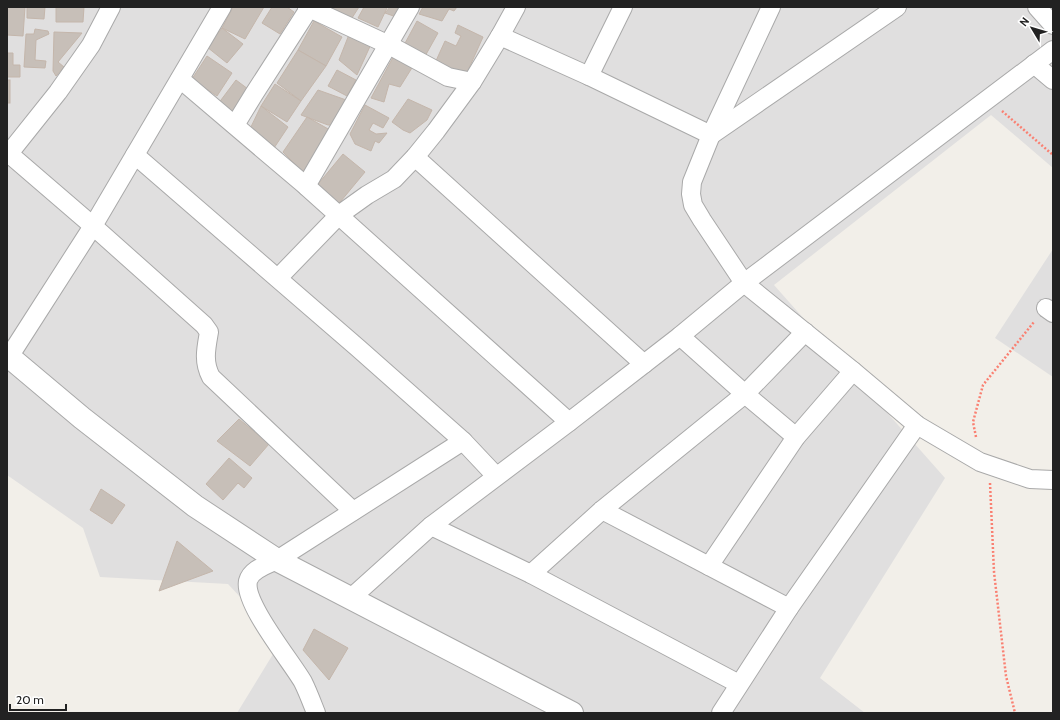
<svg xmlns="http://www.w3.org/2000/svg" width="1060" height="720" font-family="Cabin,sans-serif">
	<rect width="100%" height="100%" fill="#f2efe9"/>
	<g fill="#e0dfdf">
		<path d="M7,7H1053V168L991,115L774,285L945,478L820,678L865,713H237L281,641L228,584L100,577L83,528L7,475Z"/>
		<path d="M1053,249V377L995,338Z"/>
	</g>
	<g fill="#c7bfb8" stroke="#c4b6ab">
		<path d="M7,7H25L23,36L7,35Z"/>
		<path d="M27,7H45L44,19L27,18Z"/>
		<path d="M56,7H84L83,22H56Z"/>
		<path d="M233,7H264L245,39L222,28Z"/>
		<path d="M272,7H287L294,12L280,34L262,23Z"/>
		<path d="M329,7H359L350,21L328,9Z"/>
		<path d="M364,7H384L387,8L378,27L358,18Z"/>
		<path d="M390,7L402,8L399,18L385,13Z"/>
		<path d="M423,7H457L454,11L449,9L442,21L419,14Z"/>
		<path d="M314,21L342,37L326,66L298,50Z"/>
		<path d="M417,21L438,33L424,58L403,47Z"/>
		<path d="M458,25L483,37L465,77L435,63L445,41L456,46L461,36L455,33Z"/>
		<path d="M222,28L243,44L227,63L207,47Z"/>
		<path d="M35,29L48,31L49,34L36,40L35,60L46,61L45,68L24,67L26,34H34Z"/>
		<path d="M54,32L82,33L58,62L64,67L56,76L53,71Z"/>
		<path d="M350,32L372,42L357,75L339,60Z"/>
		<path d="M298,50L326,66L301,101L277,83Z"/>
		<path d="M397,50L415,63L400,87L389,84L384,102L371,98Z"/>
		<path d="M7,53H13V65H20V77H7Z"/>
		<path d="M207,56L232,73L217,96L192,79Z"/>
		<path d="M337,70L356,80L347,96L328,86Z"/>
		<rect x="7" y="80" width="3" height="23"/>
		<path d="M236,80L248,89L238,102L242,105L238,120L218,104Z"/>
		<path d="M275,84L301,101L287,122L261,106Z"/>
		<path d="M318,90L349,101L333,125H328L301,115Z"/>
		<path d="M408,99L432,110L427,120L410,133L403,130L392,122Z"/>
		<path d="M365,105L389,118L383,128L373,123L369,130L376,134L387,133L379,143L375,141L371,151L355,144L350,134Z"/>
		<path d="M261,106L288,127L272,151L249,131Z"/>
		<path d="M307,117L330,130L306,175L283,152Z"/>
		<path d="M343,154L365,172L336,207L314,189Z"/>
		<path d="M239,419L269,444L250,466L217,441Z"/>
		<path d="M229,458L252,478L244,488L238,483L223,500L206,484Z"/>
		<path d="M101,489L125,505L112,524L90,510Z"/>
		<path d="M177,541L213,571L159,591Z"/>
		<path d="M314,629L348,648L329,680L303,650Z"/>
	</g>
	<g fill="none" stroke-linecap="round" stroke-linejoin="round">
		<defs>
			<g id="minor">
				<path d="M307,7L389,45L448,77L472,82"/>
				<path d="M771,7L711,135L692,182L691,194L693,205L702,220L744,283L853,371L917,425L980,462L1030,479L1053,480"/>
				<path d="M1037,7L1053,25"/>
				<path d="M500,36L589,76L711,135L897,7"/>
				<path d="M1034,64L1053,80"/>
				<path d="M589,76L623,7"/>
				<path d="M180,79L306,186L569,422"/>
				<path d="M235,125L254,94L310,7"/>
				<path d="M7,152L93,226L204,325L209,332C206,349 203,362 211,377L353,511"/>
				<path d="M135,155L358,348L463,441L496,476"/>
				<path d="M7,156L58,92L91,45L111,7"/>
				<path d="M415,157L644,364"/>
				<path d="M306,186L410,7"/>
				<path d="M278,278L339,215L367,195L394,179L415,157L436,131L472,82L500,36L516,7"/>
				<path d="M1046,308L1053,313"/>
				<path d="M680,336L745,394L796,437"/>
				<path d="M9,357L93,226L222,7"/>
				<path d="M602,510L789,608"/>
				<path d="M431,526L531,574L739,684"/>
				<path d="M709,566L796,437L853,371"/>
				<path d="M531,574L602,510L745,394L805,332"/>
				<path d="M351,598L431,526L569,422L680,336L744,283L1053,50"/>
				<path d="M316,713C312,703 308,692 303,682C291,661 243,603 248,581C251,569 267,565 277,560L463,441"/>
				<path d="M721,713L789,608L917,425"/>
			</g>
			<path id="tertiary" d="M7,355L82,418L195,506L277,560L572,713"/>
		</defs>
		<use href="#minor" stroke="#a9a9a9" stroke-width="20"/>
		<use href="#tertiary" stroke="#a9a9a9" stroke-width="24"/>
		<g stroke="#fa8072" stroke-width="2.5" stroke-dasharray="2 2" stroke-linecap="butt">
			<path d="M1002,111L1053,155"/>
			<path d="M976,437L973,422L983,385L1034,322"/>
			<path d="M990,483L994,572L1006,676L1015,713"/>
		</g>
		<use href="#minor" stroke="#fff" stroke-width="18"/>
		<use href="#tertiary" stroke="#fff" stroke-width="22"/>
	</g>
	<rect width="1060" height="720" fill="none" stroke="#222222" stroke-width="16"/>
	<g transform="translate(1032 28) rotate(308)" stroke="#ffffff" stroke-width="3" paint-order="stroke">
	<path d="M0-3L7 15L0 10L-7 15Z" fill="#222222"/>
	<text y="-6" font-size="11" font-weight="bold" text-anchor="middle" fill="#222222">N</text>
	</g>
	<path d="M10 704v6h56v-6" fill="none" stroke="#222222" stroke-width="2"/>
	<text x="16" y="704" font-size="12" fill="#222222" stroke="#ffffff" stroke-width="3" paint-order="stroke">20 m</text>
</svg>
